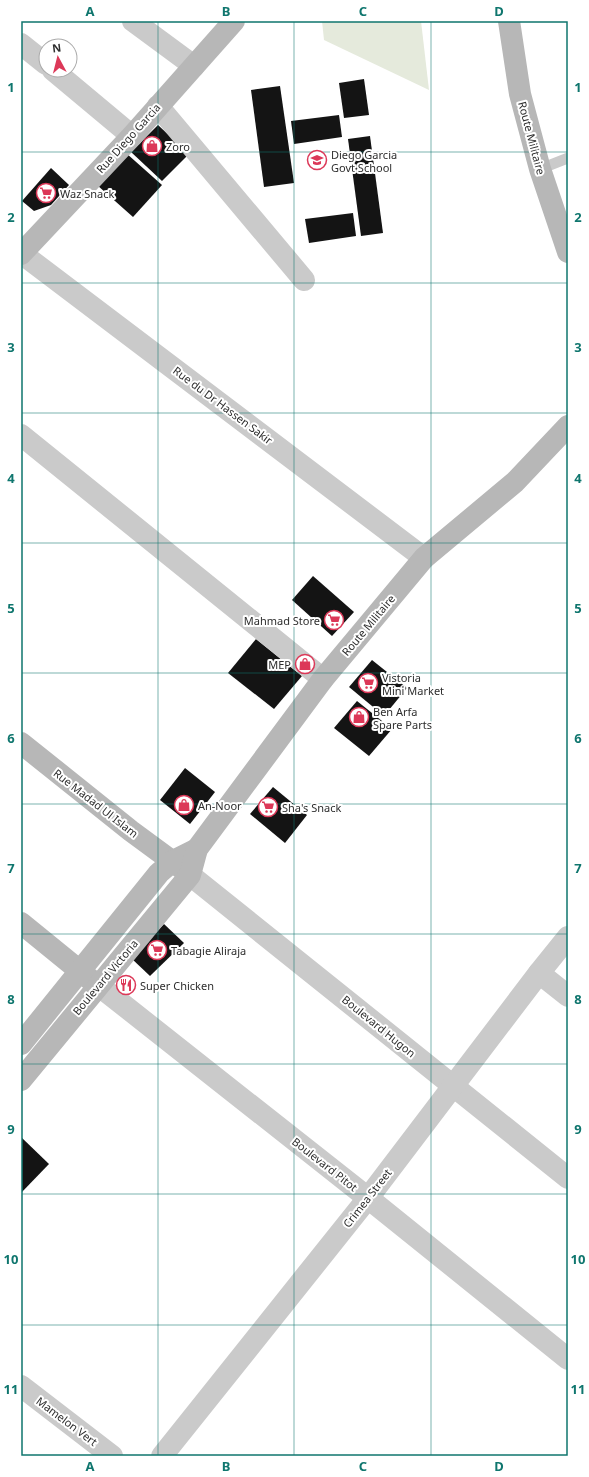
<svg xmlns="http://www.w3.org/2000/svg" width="589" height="1477" font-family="'Noto Sans',sans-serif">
	<rect width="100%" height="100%" fill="#fff"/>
	<path fill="#e5eadc" d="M322,21H421L429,90L324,40Z"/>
	<g fill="#141414">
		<path d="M364,79L369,115L344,118L339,83Z"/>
		<path d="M280,86L294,183L264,187L251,90Z"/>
		<path d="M339,115L342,137L294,144L291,121Z"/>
		<path d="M158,125L189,154L162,181L131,152Z"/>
		<path d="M370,136L383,233L361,236L348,139Z"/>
		<path d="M126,153L162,185L133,217L97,185Z"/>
		<path d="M51,168L69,185L51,205L34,211L22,201Z"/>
		<path d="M353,213L356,236L309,243L305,219Z"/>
		<path d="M313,576L354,612L332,636L292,600Z"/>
		<path d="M256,639L302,676L274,709L228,673Z"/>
		<path d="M372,660L407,688L384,716L349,687Z"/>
		<path d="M357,701L392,729L369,756L334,728Z"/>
		<path d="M185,768L215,792L190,824L160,800Z"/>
		<path d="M273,787L307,815L285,843L250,814Z"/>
		<path d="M164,924L184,943L150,976L131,958Z"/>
		<path d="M21,1137L49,1164L21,1193Z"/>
	</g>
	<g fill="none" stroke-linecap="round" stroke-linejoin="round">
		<path stroke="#cacaca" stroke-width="11" d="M540,169L568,158"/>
		<g stroke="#cacaca" stroke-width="22">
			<path d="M133,21L194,66"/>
			<path d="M21,44L46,64"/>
			<path d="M53,70L132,136"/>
			<path d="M158,106L304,280"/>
			<path d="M21,253L424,558"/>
			<path d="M21,435L323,679"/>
			<path d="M190,875L568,1178"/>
			<path d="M539,973L568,996"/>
			<path d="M98,985L368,1198L568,1359"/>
			<path d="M21,1386L112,1456"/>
			<path d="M162,1456L368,1198L539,973L568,937"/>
		</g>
		<g stroke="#b7b7b7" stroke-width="22">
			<path d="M509,21L520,94L540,169L568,252"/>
			<path d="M21,254L132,136L234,21"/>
			<path d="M21,743L131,831L184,870"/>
			<path d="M21,923L91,980"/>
			<path d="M21,1044L159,873L173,861L197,849"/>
			<path d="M21,1080L190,875L197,849L323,679L424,558L515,482L568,426"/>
		</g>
	</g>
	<path fill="none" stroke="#0f766e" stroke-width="1" stroke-opacity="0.55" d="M158,21V1456M294,21V1456M431,21V1456M21,152H568M21,283H568M21,413H568M21,543H568M21,673H568M21,804H568M21,934H568M21,1064H568M21,1194H568M21,1325H568"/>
	<defs>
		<symbol id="shop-ring" viewBox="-11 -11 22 22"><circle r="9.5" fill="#fff" stroke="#dc3858" stroke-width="1.5"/><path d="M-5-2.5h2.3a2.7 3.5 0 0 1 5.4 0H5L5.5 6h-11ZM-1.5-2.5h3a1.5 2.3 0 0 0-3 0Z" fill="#dc3858"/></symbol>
		<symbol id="school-ring" viewBox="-11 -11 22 22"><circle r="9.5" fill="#fff" stroke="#dc3858" stroke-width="1.5"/><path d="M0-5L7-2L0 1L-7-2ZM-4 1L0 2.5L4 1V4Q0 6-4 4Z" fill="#dc3858"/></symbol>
		<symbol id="supermarket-ring" viewBox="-11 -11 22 22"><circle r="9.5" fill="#fff" stroke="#dc3858" stroke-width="1.5"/><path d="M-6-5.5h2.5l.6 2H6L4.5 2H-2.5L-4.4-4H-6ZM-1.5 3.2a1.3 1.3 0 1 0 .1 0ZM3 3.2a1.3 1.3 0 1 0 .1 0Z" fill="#dc3858"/></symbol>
		<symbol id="restaurant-ring" viewBox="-11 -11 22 22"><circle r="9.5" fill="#fff" stroke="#dc3858" stroke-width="1.5"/><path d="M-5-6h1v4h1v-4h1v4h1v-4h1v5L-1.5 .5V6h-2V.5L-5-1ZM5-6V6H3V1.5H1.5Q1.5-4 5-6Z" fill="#dc3858"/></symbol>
	</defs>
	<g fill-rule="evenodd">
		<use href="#shop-ring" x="141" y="135" width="22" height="22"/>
		<use href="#school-ring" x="306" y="149" width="22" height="22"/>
		<use href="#supermarket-ring" x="35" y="182" width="22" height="22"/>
		<use href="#supermarket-ring" x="323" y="609" width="22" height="22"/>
		<use href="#shop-ring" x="294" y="653" width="22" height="22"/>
		<use href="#supermarket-ring" x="357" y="672" width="22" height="22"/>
		<use href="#shop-ring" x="348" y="706" width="22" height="22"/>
		<use href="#shop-ring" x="173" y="794" width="22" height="22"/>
		<use href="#supermarket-ring" x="257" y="796" width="22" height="22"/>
		<use href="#supermarket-ring" x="146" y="939" width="22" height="22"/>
		<use href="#restaurant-ring" x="115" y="974" width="22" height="22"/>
	</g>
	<g text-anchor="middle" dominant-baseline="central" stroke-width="4" stroke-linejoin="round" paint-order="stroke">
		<g font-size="11" fill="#2d2d2d" stroke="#fff">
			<text transform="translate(128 138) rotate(-48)">Rue Diego Garcia</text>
			<text transform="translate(532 138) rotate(75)">Route Militaire</text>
			<text transform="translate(223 405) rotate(37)">Rue du Dr Hassen Sakir</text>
			<text transform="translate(368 625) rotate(-50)">Route Militaire</text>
			<text transform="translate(96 803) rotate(38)">Rue Madad Ul Islam</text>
			<text transform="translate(105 977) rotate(-50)">Boulevard Victoria</text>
			<text transform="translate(379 1026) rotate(39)">Boulevard Hugon</text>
			<text transform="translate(325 1164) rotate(38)">Boulevard Pitot</text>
			<text transform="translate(367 1198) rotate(-52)">Crimea Street</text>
			<text transform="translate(67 1421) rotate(37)">Mamelon Vert</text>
		</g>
		<g font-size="11" fill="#2d2d2d" stroke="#fff" text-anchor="start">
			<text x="166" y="146">Zoro</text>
			<text x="331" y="154">Diego Garcia<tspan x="331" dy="13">Govt School</tspan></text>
			<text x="60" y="193">Waz Snack</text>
			<text x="320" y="620" text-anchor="end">Mahmad Store</text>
			<text x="291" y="664" text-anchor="end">MEP</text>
			<text x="382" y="677">Vistoria<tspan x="382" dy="13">Mini Market</tspan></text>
			<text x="373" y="711">Ben Arfa<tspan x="373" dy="13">Spare Parts</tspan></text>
			<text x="198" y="805">An-Noor</text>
			<text x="282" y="807">Sha's Snack</text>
			<text x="171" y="950">Tabagie Aliraja</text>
			<text x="140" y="985">Super Chicken</text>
		</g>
	</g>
	<rect width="589" height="1477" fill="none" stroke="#ffffff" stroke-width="44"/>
	<g transform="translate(58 58) rotate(353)"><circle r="19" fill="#ffffff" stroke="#ababab"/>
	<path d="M0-3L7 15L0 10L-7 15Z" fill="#dc3858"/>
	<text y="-6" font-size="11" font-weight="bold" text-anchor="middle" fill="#2d2d2d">N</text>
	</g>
	<rect x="22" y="22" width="545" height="1433" fill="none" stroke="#0f766e" stroke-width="1.5"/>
	<g font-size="13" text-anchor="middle" font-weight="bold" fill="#0f766e">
		<text x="90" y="16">A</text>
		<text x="226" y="16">B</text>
		<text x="363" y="16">C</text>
		<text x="499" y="16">D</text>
		<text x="11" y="92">1</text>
		<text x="578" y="92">1</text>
		<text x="11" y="222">2</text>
		<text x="578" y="222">2</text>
		<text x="11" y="352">3</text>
		<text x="578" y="352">3</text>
		<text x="11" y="483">4</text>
		<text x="578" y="483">4</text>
		<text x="11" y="613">5</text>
		<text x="578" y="613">5</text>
		<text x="11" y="743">6</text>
		<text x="578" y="743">6</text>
		<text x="11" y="873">7</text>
		<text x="578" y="873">7</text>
		<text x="11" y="1004">8</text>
		<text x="578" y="1004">8</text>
		<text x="11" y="1134">9</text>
		<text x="578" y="1134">9</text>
		<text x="11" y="1264">10</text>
		<text x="578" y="1264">10</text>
		<text x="11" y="1394">11</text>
		<text x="578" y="1394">11</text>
		<text x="90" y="1471">A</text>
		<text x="226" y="1471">B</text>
		<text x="363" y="1471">C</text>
		<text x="499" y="1471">D</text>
	</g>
</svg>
